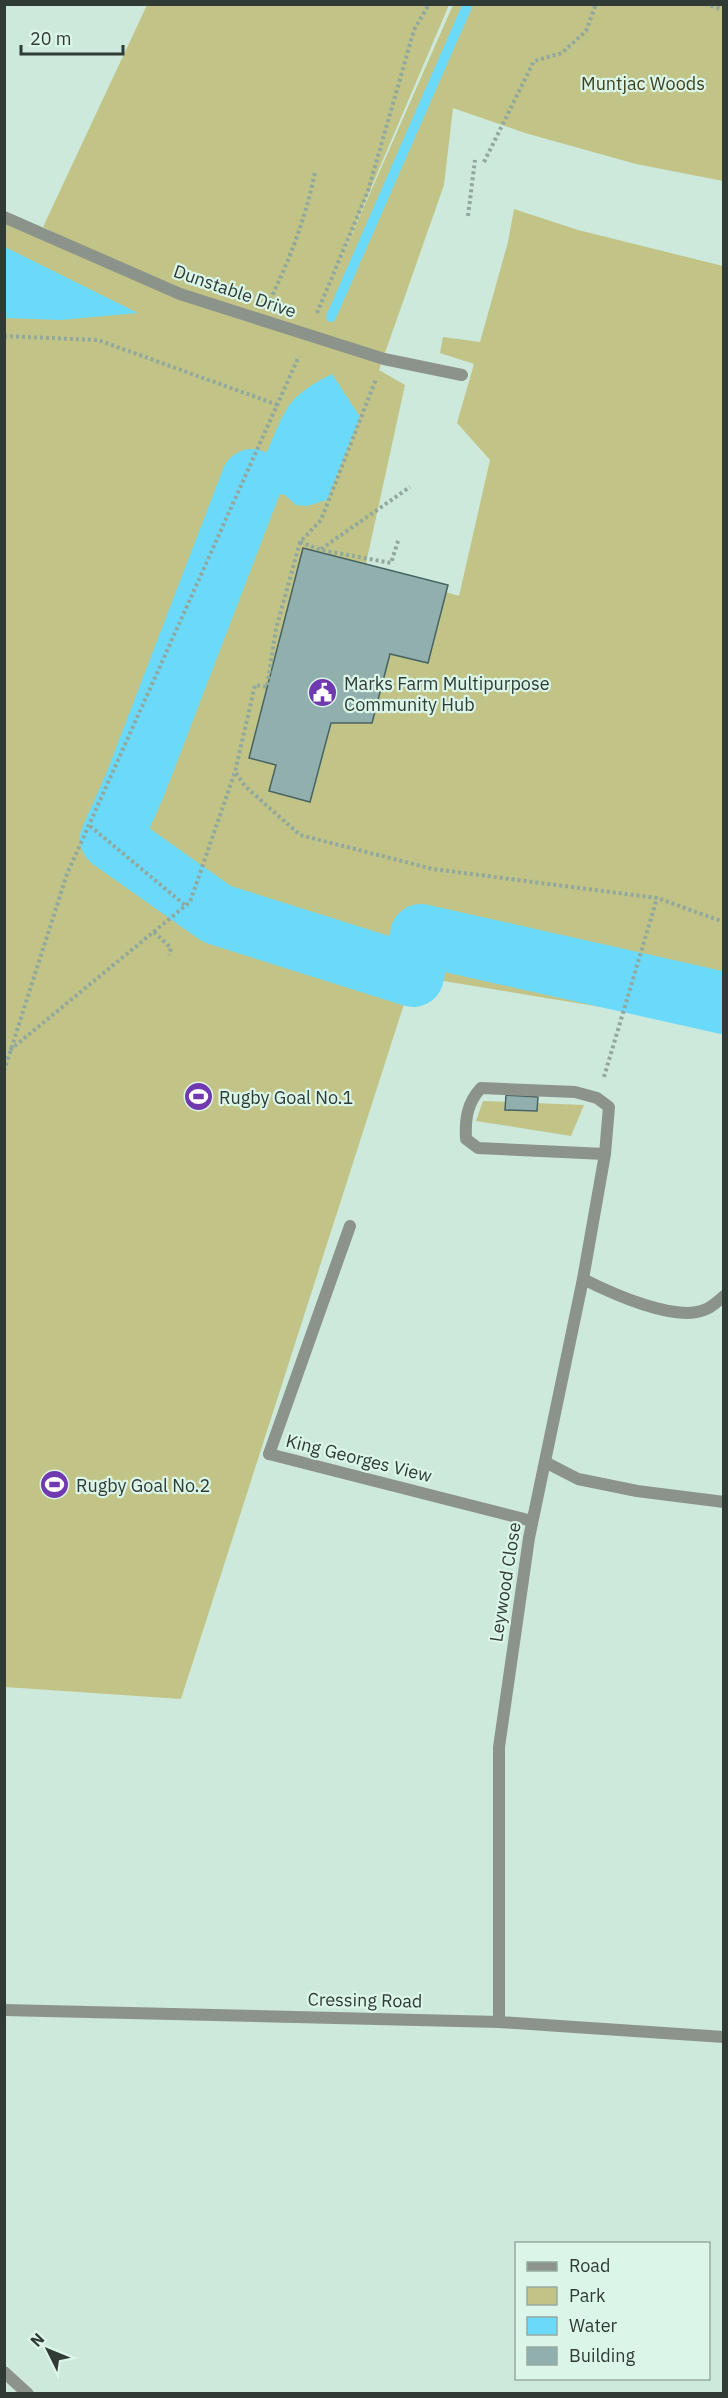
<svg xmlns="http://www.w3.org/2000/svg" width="728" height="2398" font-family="'IBM Plex Sans',sans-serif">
	<rect width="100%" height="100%" fill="#cde9dc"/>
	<g fill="#c1c486" fill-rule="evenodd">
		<path d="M147,5H449L333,277L453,5H723V181L636,164L525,133L453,108L444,185L379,370L405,385L365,568L459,596L490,460L457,423L474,364L440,353L443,337L480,342L508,242L514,209L578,230L723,266V1027L413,976L181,1699L5,1687L4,223L85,248L43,227ZM239,921L397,971H398L283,941Z"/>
		<path d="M483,1101L584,1105L571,1136L476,1121Z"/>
	</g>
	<g fill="#6bd9f9">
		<path d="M5,247L138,313L61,320L5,318Z"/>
		<path d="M332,374L360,417L327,500L307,506L296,505L285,495L258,490V480H252C268,457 275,425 290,404C300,391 318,381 332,374Z"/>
	</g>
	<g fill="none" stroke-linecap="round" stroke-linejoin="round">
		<path stroke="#6bd9f9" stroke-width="10" d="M331,317L468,4"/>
		<path stroke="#6bd9f9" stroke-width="62" d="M252,480L135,785L111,839L217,914L413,976L421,935L724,1003"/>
	</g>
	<g fill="#90afad" stroke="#476463" stroke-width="1.5">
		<path d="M303,548L448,585L428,663L390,654L372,723H331L310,802L269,791L276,765L249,758Z"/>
		<path d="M506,1095L538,1097L537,1111L505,1110Z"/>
	</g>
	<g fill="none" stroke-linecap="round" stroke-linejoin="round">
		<g stroke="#92a89e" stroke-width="4" stroke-dasharray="3 3" stroke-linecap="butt">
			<path d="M705,4L724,10"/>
			<path d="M484,162L534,61L562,53L586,31L596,4"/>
			<path d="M468,216L475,160"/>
			<path d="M270,300C290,259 306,217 315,172"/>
			<path d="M317,313L368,191L414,30L429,4"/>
			<path d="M4,336L98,340L278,405"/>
			<path d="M300,542L321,550L391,563L399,538"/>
			<path d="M321,549L410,487"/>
			<path d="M236,773L245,786L300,835L433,869L657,898L724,922"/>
			<path d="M90,826L186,906"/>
			<path d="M154,932L171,948L169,955"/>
			<path d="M10,1050L190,902L235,772L255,685L267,687L276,629L300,542L321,520L376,379"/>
			<path d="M4,1071L67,874L299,356"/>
			<path d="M604,1077L657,898"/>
		</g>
		<path stroke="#8c938a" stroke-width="12" d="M269,1454L350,1226"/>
		<g stroke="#8c938a" stroke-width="12">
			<path d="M4,217L180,294L384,359L462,375"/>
			<path d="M583,1279C611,1293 674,1322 704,1310C711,1308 718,1301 724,1296"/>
			<path d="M269,1454L532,1521"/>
			<path d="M545,1462L578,1479L637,1491L724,1502"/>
			<path d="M499,2022V1747L529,1538L583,1279L605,1154L609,1107L597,1098L575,1092L481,1088C467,1103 465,1119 466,1139L478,1148L605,1154"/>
			<path d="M4,2372L28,2394"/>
		</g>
		<path stroke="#8c938a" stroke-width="12" d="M4,2010L499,2022L724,2037"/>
	</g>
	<defs>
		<symbol id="civic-disc" viewBox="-11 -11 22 22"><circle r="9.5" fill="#7039b0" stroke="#dbf6e9"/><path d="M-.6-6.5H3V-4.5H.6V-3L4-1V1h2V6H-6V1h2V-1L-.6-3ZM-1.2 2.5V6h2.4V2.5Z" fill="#fff"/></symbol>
		<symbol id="stadium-disc" viewBox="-11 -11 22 22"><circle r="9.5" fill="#7039b0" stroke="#dbf6e9"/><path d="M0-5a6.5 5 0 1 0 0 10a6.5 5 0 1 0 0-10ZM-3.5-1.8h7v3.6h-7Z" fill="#fff"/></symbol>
	</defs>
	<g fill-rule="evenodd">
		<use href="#civic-disc" x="306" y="676" width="33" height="33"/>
		<use href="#stadium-disc" x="182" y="1080" width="33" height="33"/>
		<use href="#stadium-disc" x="38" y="1468" width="33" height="33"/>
	</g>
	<g text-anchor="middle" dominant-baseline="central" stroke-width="4.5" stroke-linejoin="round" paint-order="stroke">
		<g font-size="18" fill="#41421d" stroke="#dbf6e9">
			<text x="643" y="83">Muntjac Woods</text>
		</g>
		<g font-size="18" fill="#303b36" stroke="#dbf6e9">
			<text transform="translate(235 291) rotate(19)">Dunstable Drive</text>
			<text transform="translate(359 1458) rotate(14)">King Georges View</text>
			<text transform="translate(505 1582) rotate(-81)">Leywood Close</text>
			<text transform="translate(365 2000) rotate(1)">Cressing Road</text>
		</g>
		<g font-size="18" fill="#303b36" stroke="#dbf6e9" text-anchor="start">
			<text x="344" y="683">Marks Farm Multipurpose<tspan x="344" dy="21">Community Hub</tspan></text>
			<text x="219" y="1097">Rugby Goal No.1</text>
			<text x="76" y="1485">Rugby Goal No.2</text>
		</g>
	</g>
	<rect width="728" height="2398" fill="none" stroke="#303b36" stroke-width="12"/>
	<rect x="515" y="2242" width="195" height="138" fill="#dbf6e9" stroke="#97aba1" stroke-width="1.5"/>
	<rect x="527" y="2262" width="30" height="9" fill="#8c938a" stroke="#97aba1" stroke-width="1.5"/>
	<text x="569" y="2272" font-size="18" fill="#303b36">Road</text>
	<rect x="527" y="2287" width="30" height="18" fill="#c1c486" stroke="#97aba1" stroke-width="1.5"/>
	<text x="569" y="2302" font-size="18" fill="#303b36">Park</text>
	<rect x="527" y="2317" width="30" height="18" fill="#6bd9f9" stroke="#97aba1" stroke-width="1.5"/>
	<text x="569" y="2332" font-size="18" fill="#303b36">Water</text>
	<rect x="527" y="2347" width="30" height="18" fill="#90afad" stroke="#97aba1" stroke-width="1.5"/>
	<text x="569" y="2362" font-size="18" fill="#303b36">Building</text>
	<g transform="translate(48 2350) rotate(313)" stroke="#dbf6e9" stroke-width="4.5" paint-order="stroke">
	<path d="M0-4.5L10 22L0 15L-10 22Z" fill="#303b36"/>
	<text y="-9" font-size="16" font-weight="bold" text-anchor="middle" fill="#303b36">N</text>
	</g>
	<path d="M21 45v9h102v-9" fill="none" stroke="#303b36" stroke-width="3"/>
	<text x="30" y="45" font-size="18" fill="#303b36" stroke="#dbf6e9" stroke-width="4.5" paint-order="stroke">20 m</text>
</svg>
